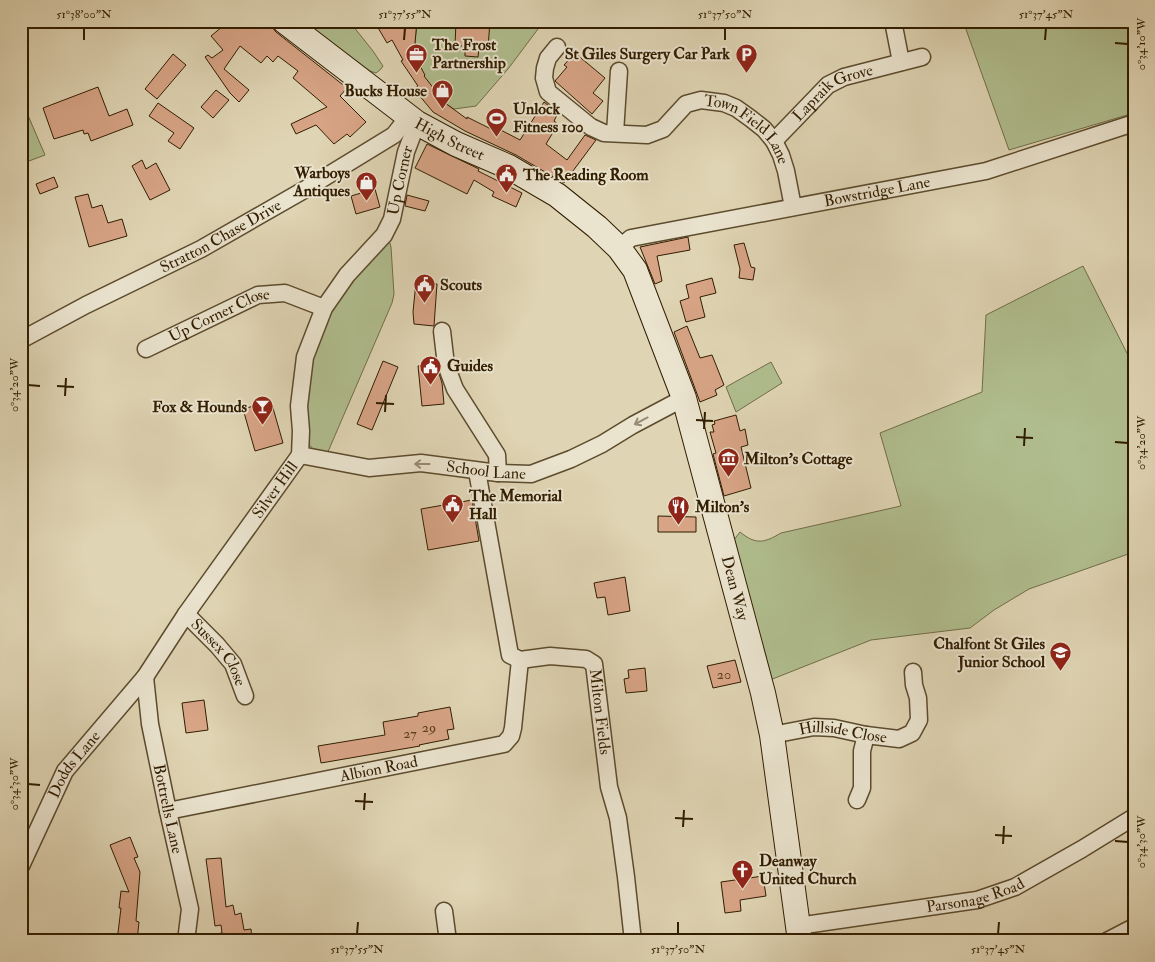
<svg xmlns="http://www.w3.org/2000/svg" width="1155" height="962" font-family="'IM FELL Double Pica',serif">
	<rect width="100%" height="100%" fill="#dfd4b3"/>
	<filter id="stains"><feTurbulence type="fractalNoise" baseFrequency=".004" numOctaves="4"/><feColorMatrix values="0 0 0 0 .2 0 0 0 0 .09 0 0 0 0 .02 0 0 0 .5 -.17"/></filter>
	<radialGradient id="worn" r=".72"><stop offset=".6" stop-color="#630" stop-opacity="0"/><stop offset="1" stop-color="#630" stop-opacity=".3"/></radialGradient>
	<g fill="#b0bd8e" stroke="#706d47">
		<path d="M302,21H349L373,51L383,66L381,69L376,73L370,71Z"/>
		<path d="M417,21H544L508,69L476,106L454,109L442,101L427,80L418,86L415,81L419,64L415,43Z"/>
		<path d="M963,21H1134V113L1009,150Z"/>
		<path d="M21,99L45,155L21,164Z"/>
		<path d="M387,242L390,243L391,247L394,294L392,303L327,454L313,449L308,443L309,424L306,405L312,358L329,311L351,279Z"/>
		<path d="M1083,266L1134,367V552L1029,589L994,610L970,628L871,640L770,680L733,541L740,532C756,545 764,543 781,533L901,506L880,433L982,392L986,315Z"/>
		<path d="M771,362L782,383L736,412L726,387Z"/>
	</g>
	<g fill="#d7a486" stroke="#311d00">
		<path d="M229,21H271L272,27L276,32L347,88L340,96L366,122L350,137L347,134L334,144L316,125L296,134L291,124L327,107L293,78L298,71L278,56L273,62L267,56L261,63L240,46L224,69L249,90L239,102L230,93L205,57L208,55L212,58L223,50L211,36Z"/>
		<path d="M374,21H417L415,43L419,57V64L425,75L424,76L445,103L467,119V117L493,130L495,127L520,140L544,102L558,113L554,121L558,124L546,144L567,160L585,135L596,140L564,183L516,155L465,131L433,112L414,89L418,86L401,61L403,60L392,40L387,43Z"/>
		<path d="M456,21H490L488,48H479L478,57L465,56V46H455Z"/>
		<path d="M575,53L605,78L593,93L603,101L592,114L555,81L567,67L564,65Z"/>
		<path d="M173,54L186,65L157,99L145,89Z"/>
		<path d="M98,87L109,116L127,109L133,125L91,141L88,133L84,134L83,130L54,139L43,108Z"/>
		<path d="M216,90L229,100L213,118L201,107Z"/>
		<path d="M158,103L194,128L180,149L168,141L174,133L149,116Z"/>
		<path d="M427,144L479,169L478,171L522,193L516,207L492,196L494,192L474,180L467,194L415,168Z"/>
		<path d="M142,160L146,169L156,163L170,190L150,200L132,166Z"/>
		<path d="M54,177L58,187L40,194L36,184Z"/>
		<path d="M375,189L380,207L356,214L351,196Z"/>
		<path d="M88,194L92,208L102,205L108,223L122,219L127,236L89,247L75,197Z"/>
		<path d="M407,195L429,201L425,211L405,206Z"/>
		<path d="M688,237L690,250L657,256L662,281L655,284L640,247Z"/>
		<path d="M744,243L751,267L755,268L753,280L739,278L740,269L734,245Z"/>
		<path d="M712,278L716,293L700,297L705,317L686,322L680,301L689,298L686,285Z"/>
		<path d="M416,282L437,284L434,326L414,324L413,312Z"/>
		<path d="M687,326L700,358L712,355L724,385L715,390L717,395L700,402L674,332Z"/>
		<path d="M383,361L398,367L372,430L357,424Z"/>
		<path d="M436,364L442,383L444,404L422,406L418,366Z"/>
		<path d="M271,401L283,443L255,451L243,409Z"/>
		<path d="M736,415L740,431L745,429L748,445L741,447L751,488L724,496L713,454L716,453L710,432H714L712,425L715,424L714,421Z"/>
		<path d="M472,500L479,541L428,550L421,509Z"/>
		<path d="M658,516L696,517V532H658Z"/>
		<path d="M625,577L630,611L608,615L605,597L597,598L594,583Z"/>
		<path d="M735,660L741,682L713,688L707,666Z"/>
		<path d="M645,668L647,691L626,693L624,679L629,678L628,670Z"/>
		<path d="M204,700L208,730L186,733L182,703Z"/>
		<path d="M450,707L454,729L447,730L449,739L419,745L420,746L321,763L318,746L385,735L383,722L418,716V713Z"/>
		<path d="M130,837L138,857L134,858L140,872L136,921L139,922L137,941H117L121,908H119L121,891L129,892L110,845Z"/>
		<path d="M221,858L226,907L233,905L235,915L241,913L244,930L251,929L252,940L216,941V934L222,933L221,925L215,926L206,859Z"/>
		<path d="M763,876L766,896L740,900L741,911L725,913L721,882Z"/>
	</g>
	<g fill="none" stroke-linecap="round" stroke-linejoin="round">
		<defs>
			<g id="street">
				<path d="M893,21L901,62"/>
				<path id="s1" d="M557,47L548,58L545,68L544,78L548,92L591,127L604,133L647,135L663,129L686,104L701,100L724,103L736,108L750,118L764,129L774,141L781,155L786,171L793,207"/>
				<path d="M615,133L619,71"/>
				<path id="s2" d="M774,141L828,85L844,77L922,57"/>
				<path id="s3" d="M619,248L631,238L986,171L1134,123"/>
				<path d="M442,331L446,365L455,389L497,455L498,473"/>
				<path id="s4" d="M21,340L86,305L201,249L304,190L394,135L408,117"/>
				<path id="s5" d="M146,349L258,295L285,293L324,308"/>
				<path id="s6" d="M300,455L369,468L421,463L498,473L531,474L571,459L602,444L633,425L684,398"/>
				<path id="s7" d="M477,471L510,655L520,660L550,656L586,659L594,664L609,787L618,818L626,877L633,941"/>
				<path id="s8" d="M186,614L217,645L233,664L245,696"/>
				<path id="s9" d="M145,677L150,724L168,811L190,909L186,941"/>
				<path id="s10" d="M772,735L814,727L834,728L866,735L899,739L912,733L919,720L918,698L914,685L913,672"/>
				<path d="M857,800L862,788V751L866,735"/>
				<path id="s11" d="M168,811L504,744L511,736L513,728L520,660"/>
				<path id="s12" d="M21,866L65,771L145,677L186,614L300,455L301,431L299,406L305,357L324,308L347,275L384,235L392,219L406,152L417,123"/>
				<path d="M444,911L448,941"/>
				<path id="s13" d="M798,926L977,900L1015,887L1082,849L1134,817"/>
				<path d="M1107,941L1134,927"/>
			</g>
			<g id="secondary">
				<path id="s14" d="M284,21L417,123L456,144L509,167L557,195L597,227L619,248L635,270L684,398L763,693L772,735L800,941"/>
			</g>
		</defs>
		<use href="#street" stroke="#5c4b2d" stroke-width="19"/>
		<use href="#secondary" stroke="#311d00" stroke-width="26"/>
		<use href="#street" stroke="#eae3ce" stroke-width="16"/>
		<use href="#secondary" stroke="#eae3ce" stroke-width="24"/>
	</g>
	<defs><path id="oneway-shaft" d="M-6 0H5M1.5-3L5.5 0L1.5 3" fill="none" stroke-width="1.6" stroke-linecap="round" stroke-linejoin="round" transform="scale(1.25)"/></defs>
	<g stroke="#978a71">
		<use href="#oneway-shaft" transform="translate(641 421) rotate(152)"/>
		<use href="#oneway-shaft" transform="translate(422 464) rotate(-180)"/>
	</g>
	<path fill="none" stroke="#311d00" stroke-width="2" d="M84,40V28M404,40L405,28M725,40V28M1045,40L1046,28M1115,43L1128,44M28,385L40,386M57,386L74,387M65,396L66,378M376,403L394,404M385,412L386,395M696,420L713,421M704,429L705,412M1016,437L1033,438M1115,442L1128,443M1024,446L1025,428M28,784L40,785M355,801L373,802M364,810L365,793M675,818L693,819M683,827L684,810M995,835L1012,836M1115,841L1128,842M1003,844L1004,826M357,934L358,922M678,934V922M998,934L999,922"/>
	<defs>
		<symbol id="office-pin" viewBox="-11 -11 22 30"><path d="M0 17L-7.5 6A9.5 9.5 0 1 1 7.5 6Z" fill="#8f2418" stroke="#eae3ce"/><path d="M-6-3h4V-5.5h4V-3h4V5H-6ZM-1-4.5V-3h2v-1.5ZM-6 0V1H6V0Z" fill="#fff"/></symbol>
		<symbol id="parking-pin" viewBox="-11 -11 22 30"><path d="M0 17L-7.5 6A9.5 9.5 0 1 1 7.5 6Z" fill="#8f2418" stroke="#eae3ce"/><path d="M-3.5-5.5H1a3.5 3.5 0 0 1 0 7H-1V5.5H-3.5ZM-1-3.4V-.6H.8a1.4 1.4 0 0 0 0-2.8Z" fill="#fff"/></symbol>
		<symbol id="shop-pin" viewBox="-11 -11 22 30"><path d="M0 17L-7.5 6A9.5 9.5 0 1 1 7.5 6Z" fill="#8f2418" stroke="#eae3ce"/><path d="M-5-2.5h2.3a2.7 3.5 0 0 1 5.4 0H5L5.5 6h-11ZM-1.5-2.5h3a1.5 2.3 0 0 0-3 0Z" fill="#fff"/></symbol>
		<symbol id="stadium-pin" viewBox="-11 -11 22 30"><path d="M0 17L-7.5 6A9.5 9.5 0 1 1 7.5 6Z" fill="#8f2418" stroke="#eae3ce"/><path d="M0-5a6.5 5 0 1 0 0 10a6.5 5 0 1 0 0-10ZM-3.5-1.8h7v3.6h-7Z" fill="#fff"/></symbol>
		<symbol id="civic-pin" viewBox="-11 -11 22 30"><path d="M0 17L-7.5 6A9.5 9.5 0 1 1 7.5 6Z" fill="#8f2418" stroke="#eae3ce"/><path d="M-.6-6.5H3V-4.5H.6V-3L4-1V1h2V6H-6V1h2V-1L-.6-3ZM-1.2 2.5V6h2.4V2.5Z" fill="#fff"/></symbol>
		<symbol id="bar-pin" viewBox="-11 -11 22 30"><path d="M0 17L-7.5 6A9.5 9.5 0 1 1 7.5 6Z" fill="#8f2418" stroke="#eae3ce"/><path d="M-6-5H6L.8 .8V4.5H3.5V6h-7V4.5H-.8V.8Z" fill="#fff"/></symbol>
		<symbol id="museum-pin" viewBox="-11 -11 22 30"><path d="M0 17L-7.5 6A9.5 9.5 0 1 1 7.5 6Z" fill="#8f2418" stroke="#eae3ce"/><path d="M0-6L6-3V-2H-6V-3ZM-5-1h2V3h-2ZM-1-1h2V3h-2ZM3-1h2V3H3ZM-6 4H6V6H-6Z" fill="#fff"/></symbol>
		<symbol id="restaurant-pin" viewBox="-11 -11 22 30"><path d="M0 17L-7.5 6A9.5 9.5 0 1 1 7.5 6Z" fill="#8f2418" stroke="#eae3ce"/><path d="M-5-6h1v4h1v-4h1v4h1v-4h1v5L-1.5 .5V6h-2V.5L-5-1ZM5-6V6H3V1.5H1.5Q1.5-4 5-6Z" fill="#fff"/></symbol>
		<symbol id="school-pin" viewBox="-11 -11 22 30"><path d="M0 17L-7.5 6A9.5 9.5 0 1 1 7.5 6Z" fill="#8f2418" stroke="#eae3ce"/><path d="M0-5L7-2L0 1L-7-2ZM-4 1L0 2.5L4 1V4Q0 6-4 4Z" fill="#fff"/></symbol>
		<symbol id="church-pin" viewBox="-11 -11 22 30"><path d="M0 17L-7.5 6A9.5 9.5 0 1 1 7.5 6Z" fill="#8f2418" stroke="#eae3ce"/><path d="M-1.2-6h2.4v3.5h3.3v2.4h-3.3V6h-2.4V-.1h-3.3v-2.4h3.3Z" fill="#fff"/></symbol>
	</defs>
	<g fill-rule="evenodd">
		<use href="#office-pin" x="404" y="42" width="25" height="34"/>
		<use href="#parking-pin" x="734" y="42" width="25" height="34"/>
		<use href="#shop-pin" x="430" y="78" width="25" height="34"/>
		<use href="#stadium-pin" x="484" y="106" width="25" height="34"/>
		<use href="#civic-pin" x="494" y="162" width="25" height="34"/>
		<use href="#shop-pin" x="354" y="170" width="25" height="34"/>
		<use href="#civic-pin" x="412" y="272" width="25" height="34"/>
		<use href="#civic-pin" x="418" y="354" width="25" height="34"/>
		<use href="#bar-pin" x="250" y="394" width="25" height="34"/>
		<use href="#museum-pin" x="716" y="446" width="25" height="34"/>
		<use href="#civic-pin" x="440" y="492" width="25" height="34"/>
		<use href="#restaurant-pin" x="666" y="494" width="25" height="34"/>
		<use href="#school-pin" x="1048" y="640" width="25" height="34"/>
		<use href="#church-pin" x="730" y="858" width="25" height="34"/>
	</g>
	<g text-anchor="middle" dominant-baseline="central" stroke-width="4" stroke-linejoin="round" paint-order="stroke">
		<g font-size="14" fill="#5a3f22">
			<text x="724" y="674">20</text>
			<text x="429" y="727">29</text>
			<text x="410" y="733">27</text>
		</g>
		<g font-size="16" font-weight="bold" fill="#311d00" stroke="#eae3ce" text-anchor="start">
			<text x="432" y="45">The Frost<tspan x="432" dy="18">Partnership</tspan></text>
			<text x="730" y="54" text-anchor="end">St Giles Surgery Car Park</text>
			<text x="427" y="91" text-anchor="end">Bucks House</text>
			<text x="513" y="109">Unlock<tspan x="513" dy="18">Fitness 100</tspan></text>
			<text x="350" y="173" text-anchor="end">Warboys<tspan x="350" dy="18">Antiques</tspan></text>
			<text x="523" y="175">The Reading Room</text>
			<text x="440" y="285">Scouts</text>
			<text x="447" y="366">Guides</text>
			<text x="247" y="407" text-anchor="end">Fox &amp; Hounds</text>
			<text x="744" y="459">Milton's Cottage</text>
			<text x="469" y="496">The Memorial<tspan x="469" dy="18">Hall</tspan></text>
			<text x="695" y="507">Milton's</text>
			<text x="1045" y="644" text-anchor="end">Chalfont St Giles<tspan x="1045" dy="18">Junior School</tspan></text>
			<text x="759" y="861">Deanway<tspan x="759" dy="18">United Church</tspan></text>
		</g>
		<g font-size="16" fill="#311d00" stroke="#eae3ce">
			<text stroke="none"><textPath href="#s2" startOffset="78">Lapraik Grove</textPath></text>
			<text stroke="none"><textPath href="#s1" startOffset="286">Town Field Lane</textPath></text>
			<text stroke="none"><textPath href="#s14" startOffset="204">High Street</textPath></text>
			<text stroke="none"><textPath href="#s12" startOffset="802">Up Corner</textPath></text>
			<text stroke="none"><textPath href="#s3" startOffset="266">Bowstridge Lane</textPath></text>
			<text stroke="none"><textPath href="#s4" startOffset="225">Stratton Chase Drive</textPath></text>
			<text stroke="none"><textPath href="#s5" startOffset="81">Up Corner Close</textPath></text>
			<text stroke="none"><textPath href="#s6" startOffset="188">School Lane</textPath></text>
			<text stroke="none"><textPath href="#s12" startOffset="456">Silver Hill</textPath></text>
			<text stroke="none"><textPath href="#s14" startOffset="768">Dean Way</textPath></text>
			<text stroke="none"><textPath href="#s8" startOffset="51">Sussex Close</textPath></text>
			<text stroke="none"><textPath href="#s7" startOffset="322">Milton Fields</textPath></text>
			<text stroke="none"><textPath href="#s10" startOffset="72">Hillside Close</textPath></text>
			<text stroke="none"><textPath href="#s12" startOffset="115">Dodds Lane</textPath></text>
			<text stroke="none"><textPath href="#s11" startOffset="215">Albion Road</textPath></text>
			<text stroke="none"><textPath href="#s9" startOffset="134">Bottrells Lane</textPath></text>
			<text stroke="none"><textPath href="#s13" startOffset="180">Parsonage Road</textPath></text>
		</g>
	</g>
	<rect width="1155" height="962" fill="none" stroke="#dfd4b3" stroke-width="55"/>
	<rect x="28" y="28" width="1100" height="906" fill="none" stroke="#311d00" stroke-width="2"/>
	<g font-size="12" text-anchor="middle" fill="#311d00">
		<text x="84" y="18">51°38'00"N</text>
		<text x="405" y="18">51°37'55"N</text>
		<text x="725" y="18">51°37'50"N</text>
		<text x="1046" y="18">51°37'45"N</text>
		<text transform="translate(1141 44) rotate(-90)" y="4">0°34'10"W</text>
		<text transform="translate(14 385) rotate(-90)" y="4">0°34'20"W</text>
		<text transform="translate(1141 443) rotate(-90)" y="4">0°34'20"W</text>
		<text transform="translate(14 784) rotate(-90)" y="4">0°34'30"W</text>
		<text transform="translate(1141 842) rotate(-90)" y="4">0°34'30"W</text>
		<text x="357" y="953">51°37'55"N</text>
		<text x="678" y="953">51°37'50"N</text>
		<text x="998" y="953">51°37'45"N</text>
	</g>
	<rect width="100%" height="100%" filter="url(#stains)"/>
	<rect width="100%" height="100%" fill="url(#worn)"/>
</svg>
